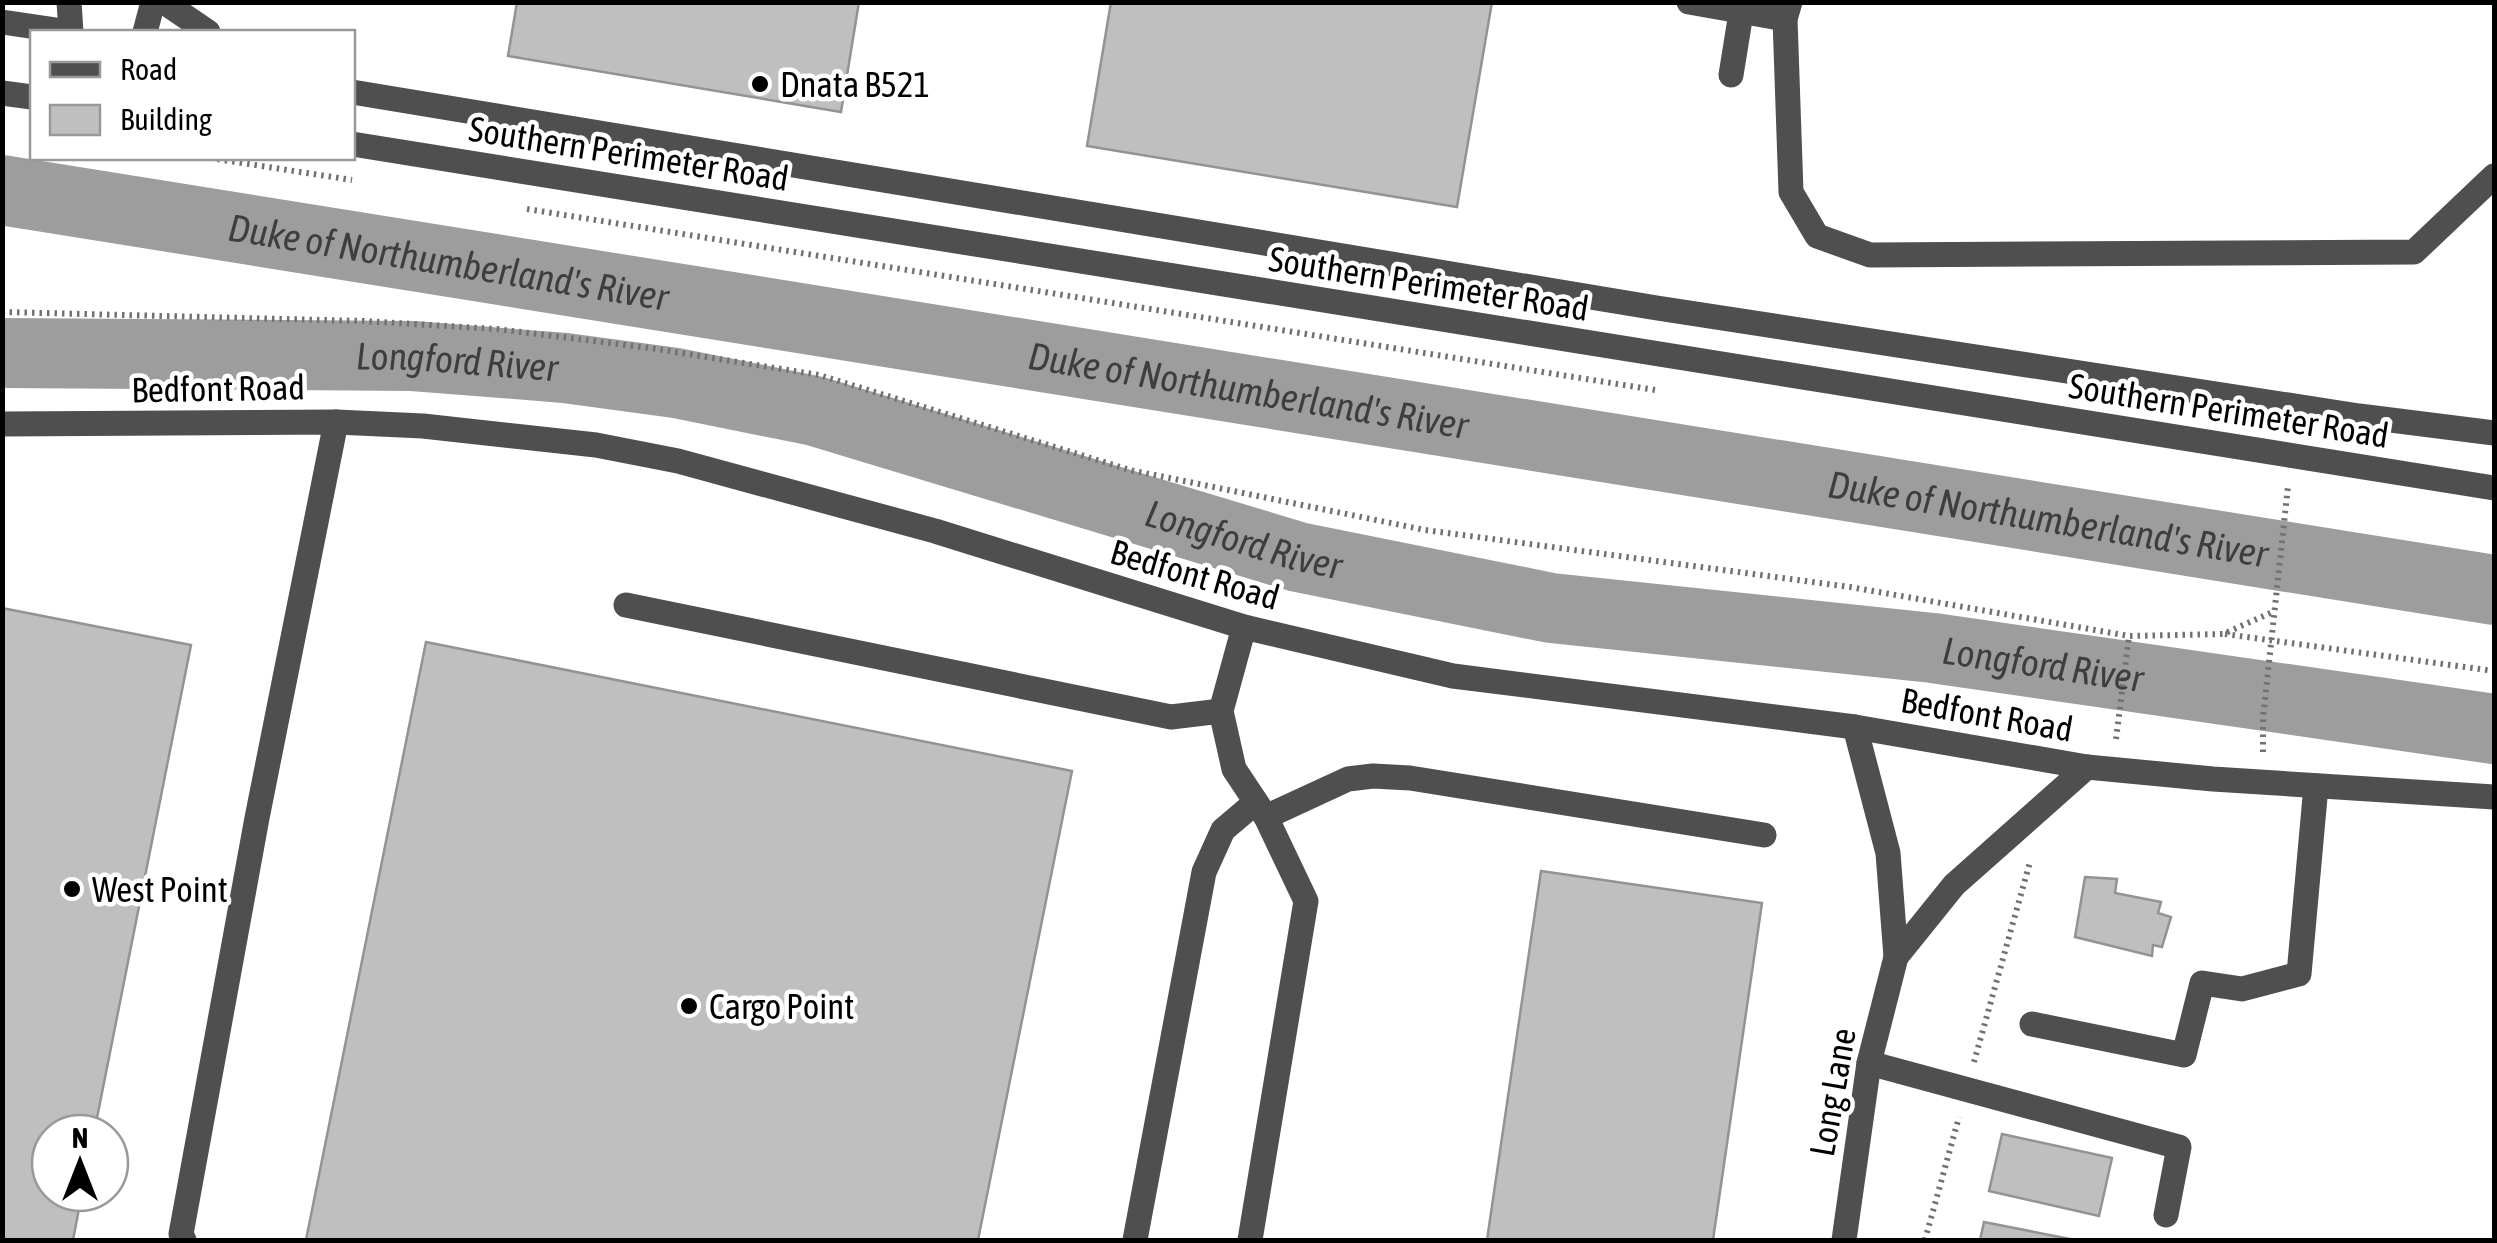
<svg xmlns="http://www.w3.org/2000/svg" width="2497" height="1243" font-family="'Asap Condensed',sans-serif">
	<rect width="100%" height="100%" fill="#fff"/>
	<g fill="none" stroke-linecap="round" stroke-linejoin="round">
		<g stroke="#9d9d9d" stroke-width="70">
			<path id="s1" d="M2,190L2494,590"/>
			<path id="s2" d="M2,353L413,356L565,368L676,383L815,411L1298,557L1551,608L1933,648L2494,729"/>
		</g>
	</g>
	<g fill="#bfbfbf" stroke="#939393" stroke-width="2.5">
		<path d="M517,2H859L841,112L508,56Z"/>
		<path d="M1111,2H1492L1457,207L1087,146Z"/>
		<path d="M2,608L191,645L94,1133H50V1193H82L73,1240H2Z"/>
		<path d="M426,642L1072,771L978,1240H306Z"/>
		<path d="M1541,871L1762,903L1713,1240H1487Z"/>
		<path d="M2085,877L2117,879L2115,893L2161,902L2158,913L2171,917L2162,947L2153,945L2152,956L2075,937Z"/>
		<path d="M2002,1134L2112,1158L2099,1216L1989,1191Z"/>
		<path d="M1984,1222L2075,1240H1980Z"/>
	</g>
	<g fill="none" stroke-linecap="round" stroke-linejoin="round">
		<g stroke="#717171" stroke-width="6" stroke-dasharray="2.5 5" stroke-linecap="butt">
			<path d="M210,158L352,180"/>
			<path d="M527,209L1655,390"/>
			<path d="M2,312L363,321L497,329L650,348L819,375L1130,470L1425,530L1850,587L2129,636L2223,634L2275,611"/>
			<path d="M2225,634L2494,671"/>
			<path d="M2116,739L2129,636"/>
			<path d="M2263,752V718L2288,486"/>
			<path d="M1974,1062L2030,862"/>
			<path d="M1925,1240L1959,1117"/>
		</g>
		<g stroke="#4f4f4f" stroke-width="25">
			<path d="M69,2L71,32"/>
			<path d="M164,2L208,32"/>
			<path d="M1689,2L1785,19"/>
			<path d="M1790,2L1785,19L1791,192L1817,236L1870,255L2414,252L2494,176"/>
			<path d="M2,22L70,32"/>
			<path d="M145,32L153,2"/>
			<path d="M1731,75L1741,13"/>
			<path d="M352,92L1657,308L2359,416L2494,433"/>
			<path d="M2,93L32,97"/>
			<path d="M352,144L2494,488"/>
			<path d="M2,424L336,422L423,426L596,445L678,461L935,531L1244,627L1453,676L1855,727L2087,767L2213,779L2494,797"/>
			<path d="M626,605L1171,717L1221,711"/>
			<path d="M1244,627L1221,711L1234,769L1266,817L1306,901L1250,1240"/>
			<path d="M1266,817L1348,779L1373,776L1410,778L1764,835"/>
			<path d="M1896,957L1954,885L2087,767"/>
			<path d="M2032,1024L2184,1055L2202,983L2242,989L2299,974L2316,786"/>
			<path d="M1869,1063L2179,1147L2166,1215"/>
			<path d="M184,1240L181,1234L257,818L336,422"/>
			<path d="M1135,1240L1204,872L1223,830L1256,802"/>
			<path d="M1844,1240L1869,1063L1896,957L1888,853L1855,727"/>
		</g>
	</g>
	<g fill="#000" stroke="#fff" stroke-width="4">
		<circle cx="760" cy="84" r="10"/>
		<circle cx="72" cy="889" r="10"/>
		<circle cx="689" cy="1006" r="10"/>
	</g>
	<g text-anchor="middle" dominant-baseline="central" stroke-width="9" stroke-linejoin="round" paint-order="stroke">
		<g font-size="35" fill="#000" stroke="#fff" text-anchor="start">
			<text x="780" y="84">Dnata B521</text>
			<text x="92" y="889">West Point</text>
			<text x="709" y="1006">Cargo Point</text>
		</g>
		<g font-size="35" fill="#000" stroke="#fff">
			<text transform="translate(629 153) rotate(9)">Southern Perimeter Road</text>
			<text transform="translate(1429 283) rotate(9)">Southern Perimeter Road</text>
			<text transform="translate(218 388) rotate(-1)">Bedfont Road</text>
			<text transform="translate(2229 410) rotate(9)">Southern Perimeter Road</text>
			<text transform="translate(1195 574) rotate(16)">Bedfont Road</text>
			<text transform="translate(1987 714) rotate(10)">Bedfont Road</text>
			<text transform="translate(1832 1092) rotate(-80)">Long Lane</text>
		</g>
		<g font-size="38" font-style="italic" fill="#3e3e3e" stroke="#fff">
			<text stroke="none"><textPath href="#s1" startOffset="452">Duke of Northumberland's River</textPath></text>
			<text stroke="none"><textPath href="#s2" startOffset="455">Longford River</textPath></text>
			<text stroke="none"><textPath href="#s1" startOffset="1262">Duke of Northumberland's River</textPath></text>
			<text stroke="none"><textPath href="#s1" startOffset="2072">Duke of Northumberland's River</textPath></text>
			<text stroke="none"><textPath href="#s2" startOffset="1265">Longford River</textPath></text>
			<text stroke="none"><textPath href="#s2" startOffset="2075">Longford River</textPath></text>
		</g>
	</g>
	<rect width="2497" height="1243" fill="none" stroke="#000000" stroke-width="10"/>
	<rect x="30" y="30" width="325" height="130" fill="#ffffff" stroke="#999999" stroke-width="2.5"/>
	<rect x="50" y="62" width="50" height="15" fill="#4f4f4f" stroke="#999999" stroke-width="2.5"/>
	<text x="120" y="80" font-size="30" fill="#000000">Road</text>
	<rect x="50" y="105" width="50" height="30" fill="#bfbfbf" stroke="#999999" stroke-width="2.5"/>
	<text x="120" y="130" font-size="30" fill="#000000">Building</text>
	<g transform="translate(80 1163)"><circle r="48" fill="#ffffff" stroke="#999999" stroke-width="2.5"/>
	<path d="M0-8L18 38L0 25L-18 38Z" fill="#000000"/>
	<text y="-15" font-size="28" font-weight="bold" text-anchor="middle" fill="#000000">N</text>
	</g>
</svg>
